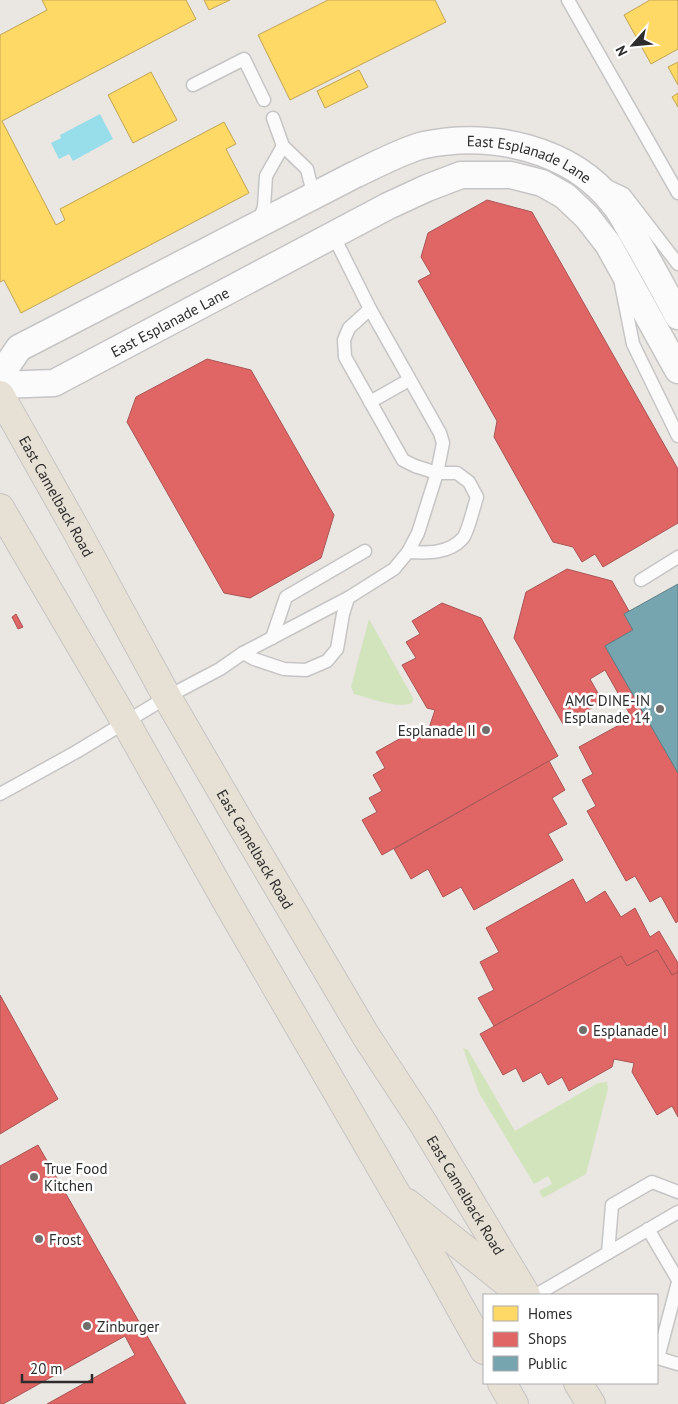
<svg xmlns="http://www.w3.org/2000/svg" width="678" height="1404" font-family="'PT Sans',sans-serif">
	<rect width="100%" height="100%" fill="#eae6e2"/>
	<g fill="#d1e4bc">
		<path d="M369,619L413,698L412,703C398,709 369,698 354,694L351,687Z"/>
		<path d="M463,1048L468,1050L515,1131L598,1083L607,1082L608,1089L586,1174L543,1198L539,1191L552,1184L548,1176L534,1184L479,1093Z"/>
	</g>
	<path fill="#98deea" d="M100,114L113,139L73,161L69,154L59,159L51,143L61,138L60,135Z"/>
	<g fill="#ffd966" stroke="#c0a555">
		<path d="M42,0H186L196,19L2,121L56,225L65,220L60,209L224,122L236,144L226,149L249,193L21,313L4,280L0,282V35L47,10Z"/>
		<path d="M204,0H230L209,10Z"/>
		<path d="M328,0H435L446,22L290,100L258,35Z"/>
		<path d="M650,0H677L678,1V49L651,64L624,15Z"/>
		<path d="M678,62V85L668,67Z"/>
		<path d="M359,70L368,87L325,108L317,91Z"/>
		<path d="M151,72L177,120L133,143L108,95Z"/>
		<path d="M678,93V107L672,97Z"/>
	</g>
	<g fill="#e06666" stroke="#a55">
		<path d="M487,200L532,212L678,469V523L603,567L595,554L582,562L573,547L553,542L494,437L497,421L418,281L431,274L421,257L428,233Z"/>
		<path d="M207,359L251,370L334,515L321,558L250,598L224,593L127,422L136,397Z"/>
		<path d="M567,569L612,581L629,611L624,614L633,630L605,646L678,773V921L676,923L661,896L650,902L635,876L626,881L587,811L596,806L582,780L593,774L579,747L632,718L605,670L590,679L603,702L563,724L514,638L526,592Z"/>
		<path d="M442,603L481,618L558,756L382,855L362,820L377,812L369,798L382,791L373,775L385,768L376,752L419,728L428,731L435,710L427,708L402,665L416,658L406,642L420,634L412,621Z"/>
		<path d="M16,614L23,627L18,629L12,617Z"/>
		<path d="M549,761L565,790L552,798L567,824L548,834L563,860L474,910L461,887L443,897L428,869L411,879L394,849Z"/>
		<path d="M573,879L586,903L605,891L621,917L635,908L650,937L659,931L678,963V972L672,975L657,950L627,966L621,956L494,1026L478,998L494,990L480,962L499,952L486,928Z"/>
		<path d="M657,950L672,975L678,972V1117L672,1106L657,1115L632,1072L634,1063L614,1059L612,1067L569,1091L562,1077L548,1085L541,1072L523,1082L516,1068L503,1075L480,1034L621,956L627,966Z"/>
		<path d="M0,995L58,1099L0,1134Z"/>
		<path d="M38,1145L186,1404H47L135,1355L125,1336L3,1404H0V1166Z"/>
	</g>
	<path fill="#76a5af" stroke="#608188" d="M678,584V773L605,646L633,630L624,614Z"/>
	<g fill="none" stroke-linecap="round" stroke-linejoin="round">
		<defs>
			<g id="lane">
				<path d="M568,0L678,193"/>
				<path d="M193,85L244,59L264,100"/>
				<path d="M273,118L283,146L307,169L314,197"/>
				<path d="M607,186L624,194L678,264"/>
				<path d="M258,223L264,207L266,176L283,146"/>
				<path d="M621,284L633,344L678,436"/>
				<path d="M370,309L349,328L344,340L345,357L403,460L415,466L437,473H457L469,482L477,497C474,506 468,532 463,538C449,554 427,553 408,552"/>
				<path d="M370,402L409,380"/>
				<path d="M641,580L678,557"/>
				<path d="M272,638L286,597L365,551"/>
				<path d="M243,653L254,659L284,669L306,670L327,661L337,649L343,614L348,598"/>
				<path d="M0,794L76,752L167,697L220,669L243,653L348,598L394,569L408,552L418,533L437,473L443,443L440,433L370,309L333,235"/>
				<path d="M648,1229L678,1280"/>
				<path d="M608,1253L612,1205L652,1182L678,1192"/>
				<path d="M678,1282L658,1358L678,1364"/>
				<path d="M536,1295L678,1212"/>
			</g>
			<g id="street">
				<path id="s1" d="M0,376L19,348L354,175C374,166 403,150 424,145C490,131 571,148 614,204C621,212 626,223 632,233C648,260 663,288 678,316"/>
				<path id="s2" d="M0,385L54,383L388,206L427,188L461,175H511L542,183L565,196L587,217L608,244L678,370"/>
			</g>
			<g id="primary">
				<path id="s3" d="M0,395L75,528L167,697L235,814L366,1036L423,1123L526,1295"/>
				<path d="M0,508L126,723L228,904L404,1207L484,1350"/>
				<path d="M407,1203L516,1290"/>
				<path d="M502,1383L514,1404"/>
				<path d="M578,1383L591,1404"/>
			</g>
		</defs>
		<use href="#lane" stroke="#c6c5c5" stroke-width="15"/>
		<use href="#street" stroke="#c6c5c5" stroke-width="29"/>
		<use href="#primary" stroke="#c6c4c3" stroke-width="30"/>
		<use href="#lane" stroke="#fcfbfb" stroke-width="12"/>
		<use href="#street" stroke="#fcfbfb" stroke-width="26"/>
		<use href="#primary" stroke="#e7e1d5" stroke-width="28"/>
	</g>
	<g fill="#6f6e6c" stroke="#fff" stroke-width="2">
		<circle cx="660" cy="709" r="5"/>
		<circle cx="486" cy="730" r="5"/>
		<circle cx="583" cy="1030" r="5"/>
		<circle cx="34" cy="1177" r="5"/>
		<circle cx="39" cy="1239" r="5"/>
		<circle cx="87" cy="1326" r="5"/>
	</g>
	<g text-anchor="middle" dominant-baseline="central" stroke-width="5" stroke-linejoin="round" paint-order="stroke">
		<g font-size="15" fill="#2d2d2d" stroke="#fff">
			<text stroke="none"><textPath href="#s1" startOffset="596">East Esplanade Lane</textPath></text>
			<text stroke="none"><textPath href="#s2" startOffset="185">East Esplanade Lane</textPath></text>
			<text stroke="none"><textPath href="#s3" startOffset="116">East Camelback Road</textPath></text>
			<text stroke="none"><textPath href="#s3" startOffset="521">East Camelback Road</textPath></text>
			<text stroke="none"><textPath href="#s3" startOffset="926">East Camelback Road</textPath></text>
		</g>
		<g font-size="15" fill="#2d2d2d" stroke="#fff" text-anchor="start">
			<text x="650" y="700" text-anchor="end">AMC DINE-IN<tspan x="650" dy="17">Esplanade 14</tspan></text>
			<text x="476" y="730" text-anchor="end">Esplanade II</text>
			<text x="593" y="1030">Esplanade I</text>
			<text x="44" y="1168">True Food<tspan x="44" dy="17">Kitchen</tspan></text>
			<text x="49" y="1239">Frost</text>
			<text x="97" y="1326">Zinburger</text>
		</g>
	</g>
	<rect x="483" y="1294" width="175" height="90" fill="#ffffff" stroke="#ababab"/>
	<rect x="493" y="1306" width="25" height="15" fill="#ffd966" stroke="#ababab"/>
	<text x="528" y="1319" font-size="15" fill="#2d2d2d">Homes</text>
	<rect x="493" y="1332" width="25" height="15" fill="#e06666" stroke="#ababab"/>
	<text x="528" y="1344" font-size="15" fill="#2d2d2d">Shops</text>
	<rect x="493" y="1356" width="25" height="15" fill="#76a5af" stroke="#ababab"/>
	<text x="528" y="1369" font-size="15" fill="#2d2d2d">Public</text>
	<g transform="translate(633 45) rotate(243)" stroke="#ffffff" stroke-width="4" paint-order="stroke">
	<path d="M0-4L9 19L0 12L-9 19Z" fill="#2d2d2d"/>
	<text y="-8" font-size="14" font-weight="bold" text-anchor="middle" fill="#2d2d2d">N</text>
	</g>
	<path d="M22 1374v8h70v-8" fill="none" stroke="#2d2d2d" stroke-width="2.5"/>
	<text x="30" y="1374" font-size="15" fill="#2d2d2d" stroke="#ffffff" stroke-width="4" paint-order="stroke">20 m</text>
</svg>
